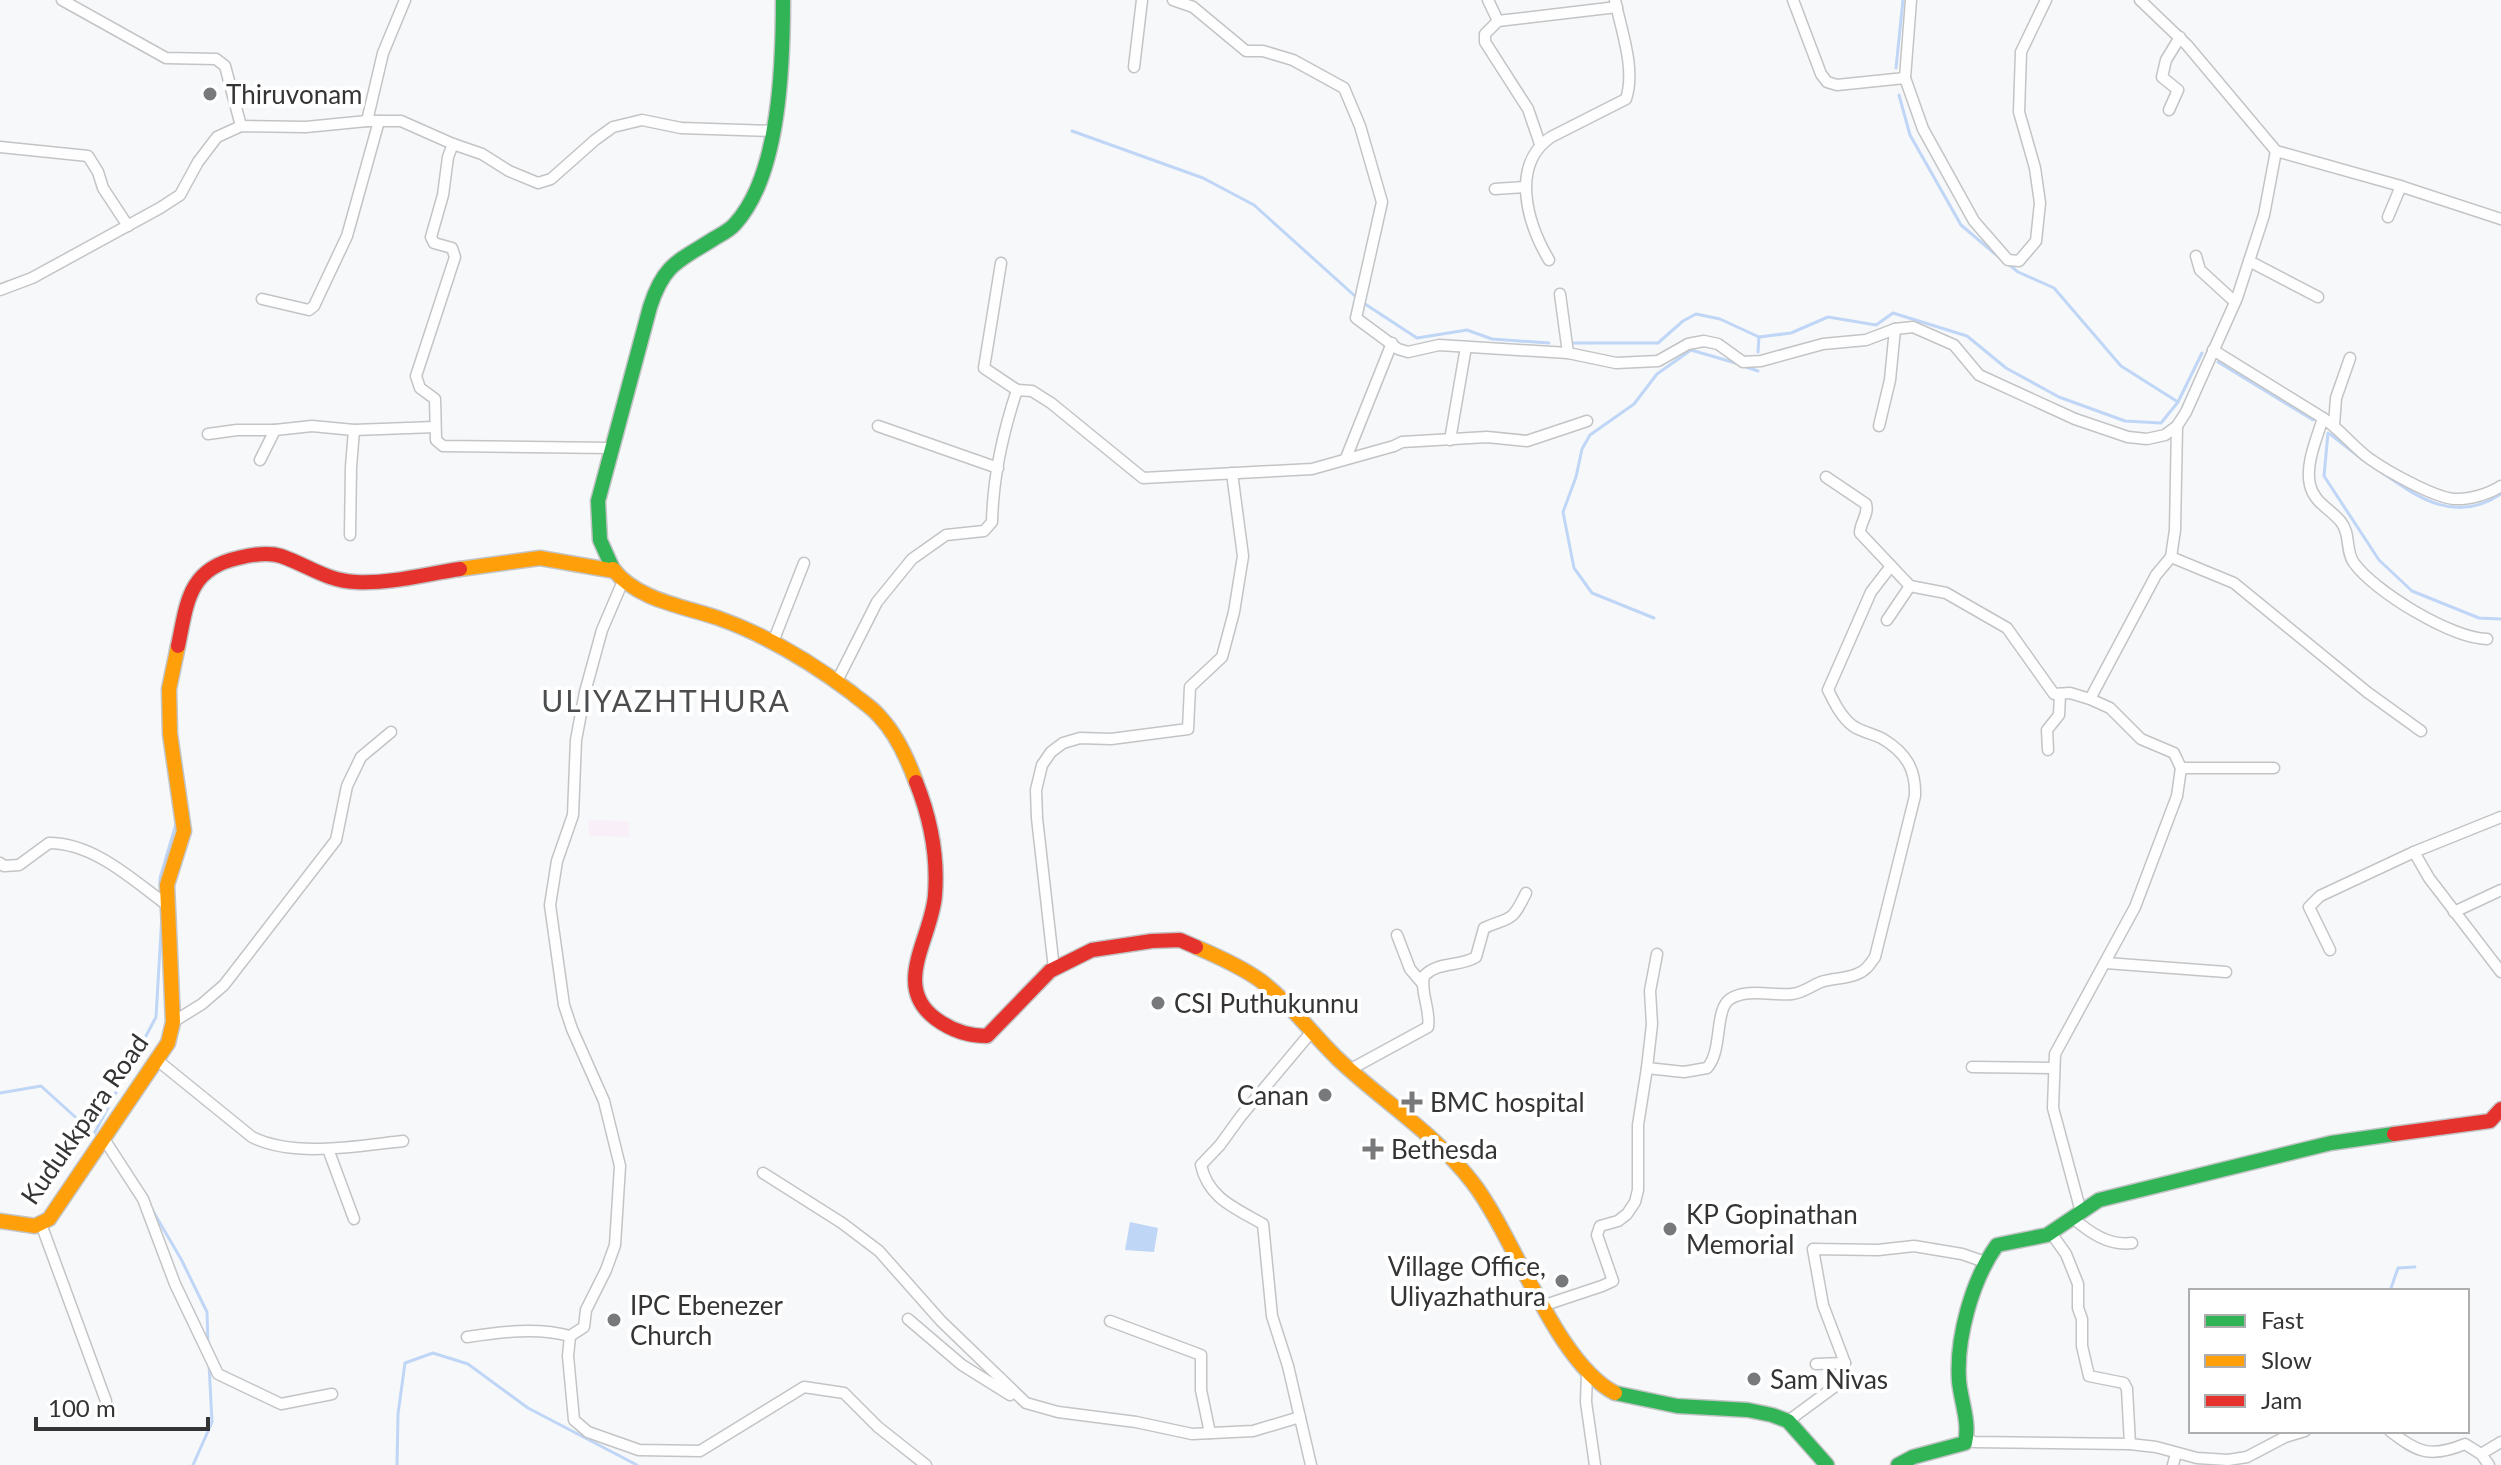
<svg xmlns="http://www.w3.org/2000/svg" width="2501" height="1465" font-family="Lato,sans-serif">
	<rect width="100%" height="100%" fill="#f7f8fa"/>
	<path fill="#f9eff9" d="M588,820L629,821V837L589,836Z"/>
	<path fill="#c0d6f6" d="M1130,1222L1158,1228L1154,1252L1125,1250Z"/>
	<g fill="none" stroke-linecap="round" stroke-linejoin="round">
		<g stroke="#c0d6f6" stroke-width="3">
			<path d="M1896,68L1903,0"/>
			<path d="M1899,95L1910,135L1961,225L2001,259"/>
			<path d="M1072,131L1203,178L1254,205L1356,297"/>
			<path d="M2007,263L2018,272L2054,288L2121,366L2178,402"/>
			<path d="M1362,302L1417,338L1467,330L1492,339L1549,343"/>
			<path d="M1572,343H1658L1683,321L1696,314L1720,319L1759,337L1791,333L1828,317L1876,325L1893,313L1967,336L2006,368L2059,397L2125,421L2161,423L2178,402L2202,353"/>
			<path d="M1758,352L1759,337"/>
			<path d="M2218,362L2313,420"/>
			<path d="M1746,367L1758,371"/>
			<path d="M2328,433L2324,476L2379,560L2412,591L2479,618L2501,619"/>
			<path d="M2330,434L2362,459"/>
			<path d="M2381,472C2420,499 2456,524 2501,494"/>
			<path d="M1654,618L1592,593L1574,568L1563,512L1576,477L1582,449L1590,435L1634,404L1657,374L1691,350L1739,364"/>
			<path d="M170,649L174,633"/>
			<path d="M160,886V878L176,824"/>
			<path d="M0,1093L41,1086L94,1134L156,1017L162,914"/>
			<path d="M150,1206L181,1259L207,1312L208,1344"/>
			<path d="M2390,1291L2398,1268L2415,1267"/>
			<path d="M193,1465L212,1422L209,1364"/>
			<path d="M397,1465L398,1414L405,1363L433,1353L468,1364L528,1408L637,1465"/>
		</g>
		<defs>
			<g id="street">
				<path d="M62,0L166,58L216,59L225,66L241,126"/>
				<path d="M1173,0L1193,7L1246,51H1263L1293,60L1344,88L1360,126L1382,202L1356,318L1398,349L1408,352L1439,345L1568,353L1616,363L1658,361L1688,344L1704,341L1718,344L1743,362L1761,361L1823,344L1866,340L1895,329L1913,327L1954,345L1979,375L2075,419L2128,437L2147,439L2165,435L2177,426L2186,412L2237,298L2264,215L2276,151"/>
				<path d="M1488,0L1498,21"/>
				<path d="M1793,0L1821,74L1827,82L1837,85L1905,78"/>
				<path d="M1911,0L1905,78L1923,129L1974,221L2008,260L2019,261L2036,241L2040,203L2035,168L2019,112L2021,52L2046,0"/>
				<path d="M2140,0L2187,45L2276,151L2397,185L2501,219"/>
				<path d="M1134,67L1142,0"/>
				<path d="M2169,110L2178,90L2162,77L2166,60L2180,37"/>
				<path d="M367,121L383,53L405,0"/>
				<path d="M453,144L448,157L443,195L431,237L434,243L452,248L455,257L416,376L420,388L435,399L436,440L443,446L611,448"/>
				<path d="M1540,144L1528,109L1485,42V34L1498,21L1617,7"/>
				<path d="M0,147L88,156L98,172L103,188L128,226"/>
				<path d="M1495,189L1525,187"/>
				<path d="M2388,217L2401,186"/>
				<path d="M2196,256L2200,270L2235,302"/>
				<path d="M1549,260C1527,223 1510,165 1551,137L1626,99C1636,69 1621,30 1615,0"/>
				<path d="M2249,261L2318,297"/>
				<path d="M1001,263L984,368L1017,390"/>
				<path d="M0,290L32,278L160,208L180,195L198,162L217,137L241,126L306,127L367,121H401L453,144L482,154L509,171L538,183L551,179L595,140L613,127L642,120L681,128L774,131"/>
				<path d="M1560,294L1568,353"/>
				<path d="M262,299L309,310L314,306L347,236L379,121"/>
				<path d="M2213,350L2323,418"/>
				<path d="M2334,425L2336,398L2350,358"/>
				<path d="M878,426L998,468"/>
				<path d="M1879,426L1890,380L1895,329"/>
				<path d="M208,434L237,430H275"/>
				<path d="M1450,440L1466,347"/>
				<path d="M1346,458L1392,343"/>
				<path d="M260,460L275,430L312,426L354,430L435,427"/>
				<path d="M1826,477L1866,504C1869,515 1860,522 1860,533L1910,586L1946,593L2007,628L2054,694L2070,693L2090,699"/>
				<path d="M350,535L351,467L354,430"/>
				<path d="M2171,557L2175,530L2177,426"/>
				<path d="M1887,620L1910,586"/>
				<path d="M2487,639C2451,638 2375,592 2354,563C2345,551 2351,534 2341,522C2331,509 2314,503 2310,485C2305,464 2317,438 2323,418C2341,430 2353,447 2370,459C2387,471 2433,497 2454,499C2469,500 2489,494 2501,486"/>
				<path d="M773,642L804,563"/>
				<path d="M837,681L877,602L912,559L946,535L984,531L992,522C993,477 1003,432 1017,390L1032,391L1051,403L1143,478L1312,469L1394,446L1402,442L1487,437L1527,441L1587,421"/>
				<path d="M2048,750L2047,730L2059,715L2060,694"/>
				<path d="M2181,768H2274"/>
				<path d="M2501,817L2414,852L2429,878L2501,972"/>
				<path d="M0,863L4,866L19,865L49,843C94,843 133,880 167,905"/>
				<path d="M2454,912L2501,890"/>
				<path d="M1397,935L1410,969L1422,983"/>
				<path d="M2330,950L2309,907L2320,896L2414,852"/>
				<path d="M2106,963L2226,972"/>
				<path d="M1054,969L1037,818L1036,790L1042,765L1051,752L1063,743L1080,738L1111,739L1188,729L1190,687L1222,657L1234,612L1243,556L1232,473"/>
				<path d="M173,1022L202,1004L224,985L336,840L347,786L361,757L391,732"/>
				<path d="M157,1060L252,1137C294,1158 357,1146 403,1141"/>
				<path d="M1972,1067L2054,1068"/>
				<path d="M1647,1068L1684,1072L1707,1068C1723,1051 1714,1010 1730,999C1747,988 1774,996 1792,994C1803,993 1811,986 1821,982C1833,978 1846,979 1857,974C1866,971 1870,964 1875,957L1915,796C1916,769 1906,753 1883,739C1874,734 1862,732 1853,726C1841,717 1834,702 1828,690L1871,592L1891,566"/>
				<path d="M1351,1069L1428,1027C1431,1010 1420,993 1424,976C1438,961 1460,967 1476,957L1484,928C1511,916 1511,924 1526,893"/>
				<path d="M104,1139L143,1199L175,1284L218,1374L281,1404L332,1394"/>
				<path d="M328,1149L354,1219"/>
				<path d="M763,1173L842,1223L879,1251L941,1321L1026,1403L1058,1412L1136,1422L1192,1434L1253,1431L1300,1417"/>
				<path d="M2081,1212L2053,1108L2055,1054L2135,907L2177,796L2181,768L2174,753L2141,739L2110,708L2090,699L2156,575L2171,557L2234,583L2367,692L2421,731"/>
				<path d="M2073,1218C2090,1233 2109,1246 2132,1243"/>
				<path d="M41,1224L106,1401"/>
				<path d="M2051,1233L2066,1254L2078,1284V1308L2082,1319V1346L2089,1376L2124,1383L2127,1389L2130,1444"/>
				<path d="M1545,1305L1602,1286L1613,1281L1597,1235L1600,1226L1618,1221L1627,1214L1635,1202L1638,1190V1125L1647,1068L1652,1024L1650,991L1657,954"/>
				<path d="M908,1319L962,1365L1010,1395"/>
				<path d="M1110,1321L1201,1355V1390L1210,1433"/>
				<path d="M570,1336L568,1356L574,1420L588,1432L639,1450L700,1451L804,1387L844,1393L878,1427L926,1465"/>
				<path d="M467,1337C501,1332 537,1327 570,1336L584,1327L586,1310L606,1270L615,1245L620,1166L604,1101L572,1029L564,1005L550,905L557,861L573,815L576,740L585,692L602,630L623,581"/>
				<path d="M1845,1363L1823,1305L1813,1249L1878,1250L1914,1246L1962,1254L1985,1262"/>
				<path d="M1587,1372L1586,1402L1595,1465"/>
				<path d="M1788,1421L1841,1382L1845,1363L1816,1364"/>
				<path d="M2390,1431C2418,1453 2431,1458 2465,1444L2481,1454L2489,1465"/>
				<path d="M1966,1438L1974,1442L2130,1444L2156,1447L2197,1458L2228,1460L2247,1457L2285,1437L2305,1431"/>
				<path d="M2481,1454L2501,1442"/>
				<path d="M1311,1465L1288,1366L1272,1316L1263,1224C1235,1208 1208,1198 1201,1165L1220,1145L1241,1116L1313,1030"/>
				<path d="M2173,1465L2176,1453"/>
			</g>
			<g id="fast">
				<path d="M613,569L600,540L598,501L650,307C664,263 679,261 715,238C722,234 730,230 735,224C780,175 783,64 783,0"/>
				<path d="M1615,1393L1677,1406L1748,1410L1772,1415L1788,1421L1827,1465"/>
				<path d="M1898,1465L1913,1457L1965,1443C1970,1422 1961,1402 1959,1381C1956,1338 1972,1280 1997,1245L2047,1235L2099,1200L2331,1143L2394,1134"/>
			</g>
			<g id="slow">
				<path d="M460,569L540,558L615,571"/>
				<path d="M613,569C637,600 683,606 718,618C766,635 811,662 852,693C861,701 872,707 880,717C896,734 908,760 916,782"/>
				<path d="M1196,947C1217,956 1242,967 1261,981C1290,1003 1312,1034 1338,1059C1382,1101 1435,1133 1473,1183C1514,1236 1556,1363 1615,1393"/>
				<path d="M0,1221L35,1226L49,1219L168,1043L173,1022L167,885L184,831L170,734L169,689L178,646"/>
			</g>
			<g id="jam">
				<path d="M178,646C187,603 188,569 238,558C250,555 269,552 281,556C307,565 327,581 356,582C390,584 426,574 460,569"/>
				<path d="M916,782C930,817 938,857 935,895C932,938 891,986 936,1019C951,1030 968,1036 987,1036L1050,971L1092,950L1152,941L1180,940L1196,947"/>
				<path d="M2394,1134L2490,1121L2501,1109"/>
			</g>
		</defs>
		<use href="#street" stroke="#c3c4c6" stroke-width="13"/>
		<use href="#fast" stroke="#c3c4c6" stroke-width="17"/>
		<use href="#slow" stroke="#c3c4c6" stroke-width="17"/>
		<use href="#jam" stroke="#c3c4c6" stroke-width="17"/>
		<use href="#street" stroke="#fefefe" stroke-width="10"/>
		<use href="#fast" stroke="#30b455" stroke-width="14"/>
		<use href="#slow" stroke="#ff9f0a" stroke-width="14"/>
		<use href="#jam" stroke="#e5322d" stroke-width="14"/>
	</g>
	<g fill="#78797a" stroke="#fff" stroke-width="3">
		<circle cx="210" cy="94" r="8"/>
		<circle cx="1158" cy="1003" r="8"/>
		<circle cx="1325" cy="1095" r="8"/>
		<path d="M1408 1090h8v8h8v8h-8v8h-8v-8h-8v-8h8z"/>
		<path d="M1369 1137h8v8h8v8h-8v8h-8v-8h-8v-8h8z"/>
		<circle cx="1670" cy="1229" r="8"/>
		<circle cx="1562" cy="1281" r="8"/>
		<circle cx="614" cy="1320" r="8"/>
		<circle cx="1754" cy="1379" r="8"/>
	</g>
	<g text-anchor="middle" dominant-baseline="central" stroke-width="8" stroke-linejoin="round" paint-order="stroke">
		<g font-size="26" fill="#343435" stroke="#fff" text-anchor="start">
			<text x="226" y="94">Thiruvonam</text>
			<text x="1174" y="1003">CSI Puthukunnu</text>
			<text x="1309" y="1095" text-anchor="end">Canan</text>
			<text x="1430" y="1102">BMC hospital</text>
			<text x="1391" y="1149">Bethesda</text>
			<text x="1686" y="1214">KP Gopinathan<tspan x="1686" dy="30">Memorial</tspan></text>
			<text x="1546" y="1266" text-anchor="end">Village Office,<tspan x="1546" dy="30">Uliyazhathura</tspan></text>
			<text x="630" y="1305">IPC Ebenezer<tspan x="630" dy="30">Church</tspan></text>
			<text x="1770" y="1379">Sam Nivas</text>
		</g>
		<g font-size="26" fill="#343435" stroke="#fff">
			<text transform="translate(84 1119) rotate(-55)">Kudukkpara Road</text>
		</g>
		<g font-size="30" letter-spacing="2" fill="#4c4d4f" stroke="#fff">
			<text x="666" y="700">ULIYAZHTHURA</text>
		</g>
	</g>
	<rect x="2189" y="1289" width="280" height="144" fill="#ffffff" stroke="#aeaeae" stroke-width="2"/>
	<rect x="2205" y="1315" width="40" height="12" fill="#30b455" stroke="#aeaeae" stroke-width="2"/>
	<text x="2261" y="1329" font-size="24" fill="#343435">Fast</text>
	<rect x="2205" y="1355" width="40" height="12" fill="#ff9f0a" stroke="#aeaeae" stroke-width="2"/>
	<text x="2261" y="1369" font-size="24" fill="#343435">Slow</text>
	<rect x="2205" y="1395" width="40" height="12" fill="#e5322d" stroke="#aeaeae" stroke-width="2"/>
	<text x="2261" y="1409" font-size="24" fill="#343435">Jam</text>
	<path d="M36 1417v12h172v-12" fill="none" stroke="#343435" stroke-width="4"/>
	<text x="48" y="1417" font-size="24" fill="#343435" stroke="#ffffff" stroke-width="6" paint-order="stroke">100 m</text>
</svg>
